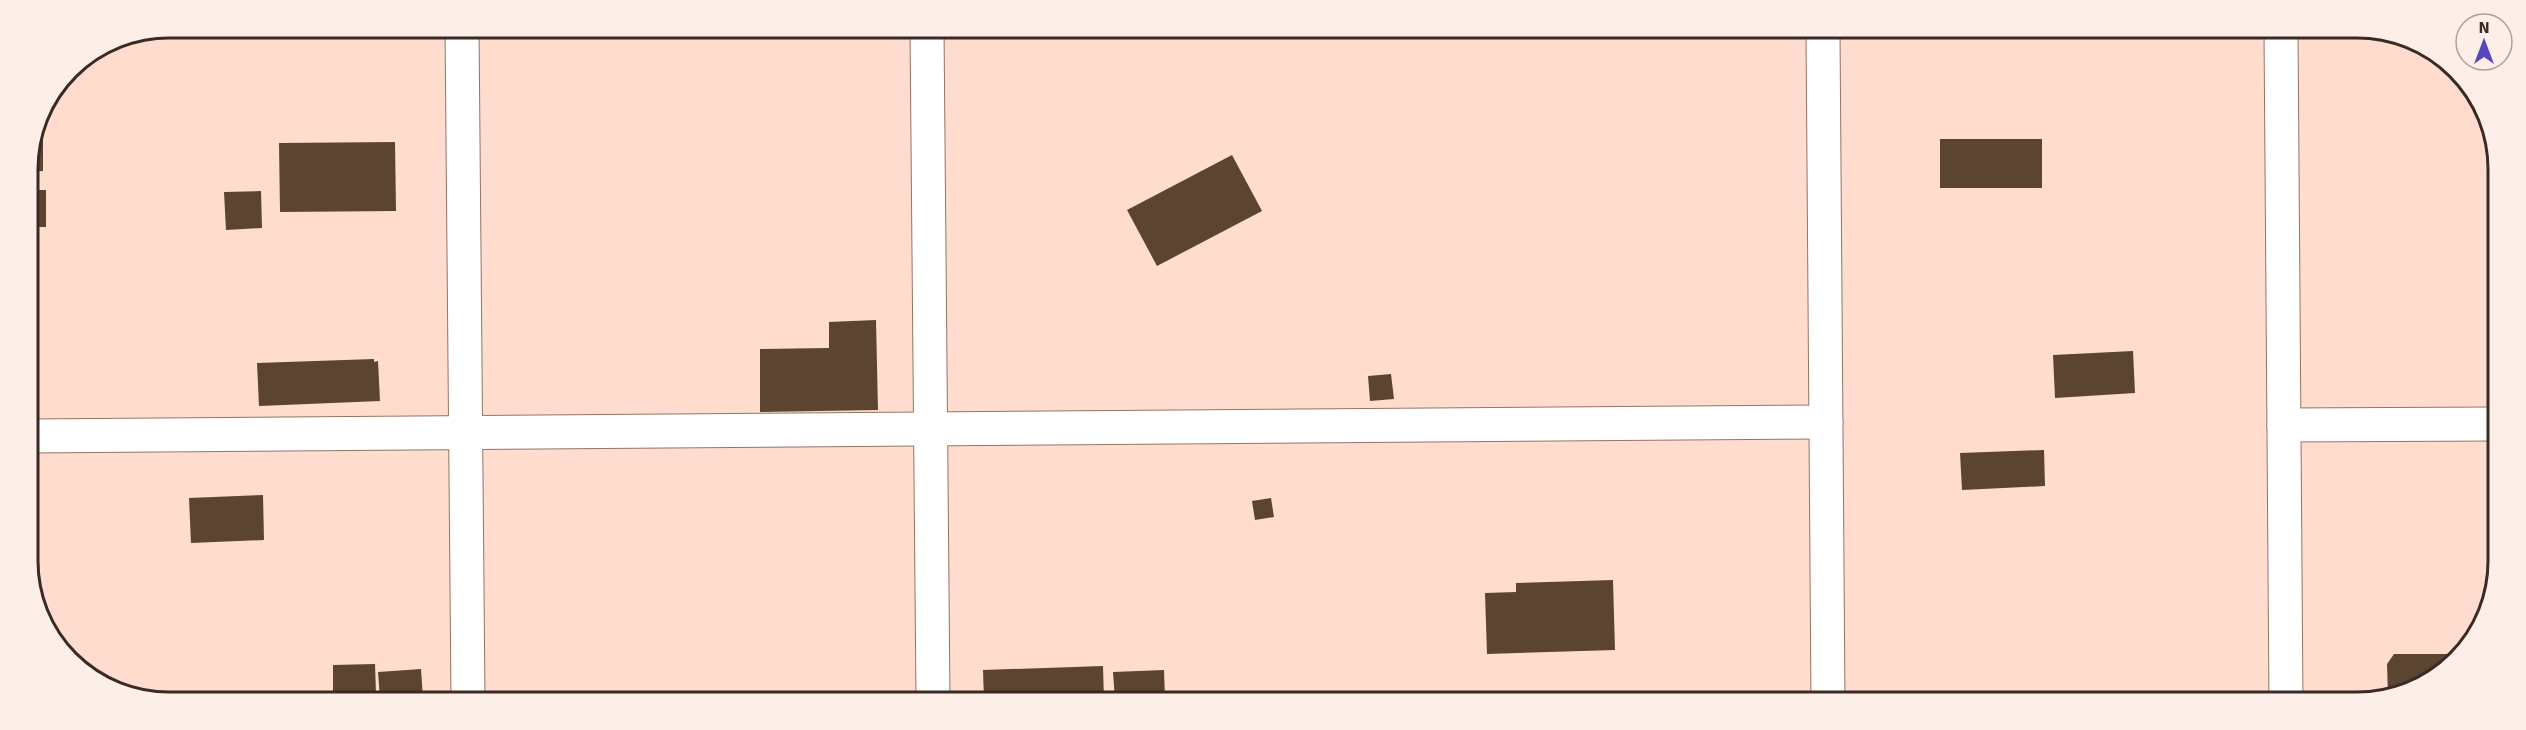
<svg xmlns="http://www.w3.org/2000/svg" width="2526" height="730" font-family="Signika,sans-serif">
	<rect width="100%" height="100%" fill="#ffdcce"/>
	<g fill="#5b4531">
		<path d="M38,120H43V171L27,172V160Z"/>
		<rect x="1940" y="139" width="102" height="49"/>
		<path d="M395,142L396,211L280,212L279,143Z"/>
		<path d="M1232,155L1262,211L1157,266L1127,210Z"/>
		<path d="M27,190H46V227H28Z"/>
		<path d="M261,191L262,228L226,230L224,192Z"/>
		<path d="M876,320L878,410L760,412V349L829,348V322Z"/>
		<path d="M2133,351L2135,393L2055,398L2053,355Z"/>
		<path d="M374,359V362L378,361L380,401L259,406L257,363Z"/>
		<path d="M1391,374L1394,399L1370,401L1368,376Z"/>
		<path d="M2044,450L2045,486L1962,490L1960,453Z"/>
		<path d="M263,495L264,540L191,543L189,498Z"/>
		<path d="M1271,498L1274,517L1255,520L1252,501Z"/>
		<path d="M1613,580L1615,650L1487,654L1485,593L1516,592V583Z"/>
		<path d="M2394,654H2455L2456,661L2444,674L2388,695L2387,664Z"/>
		<path d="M375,664L376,694L333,695V665Z"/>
		<path d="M1103,666L1104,700H984L983,670Z"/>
		<path d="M421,669L423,699H380L378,672Z"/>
		<path d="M1164,670L1165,700H1115L1113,672Z"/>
	</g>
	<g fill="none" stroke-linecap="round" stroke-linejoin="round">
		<defs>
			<g id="minor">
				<path d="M462,28L468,699"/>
				<path d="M927,29L933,700"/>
				<path d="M1823,31L1828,702"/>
				<path d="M2281,31L2286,703"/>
				<path d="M2284,425L2495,424"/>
				<path d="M29,436L1826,422"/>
			</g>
		</defs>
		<use href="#minor" stroke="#937467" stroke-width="35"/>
		<use href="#minor" stroke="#fff" stroke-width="33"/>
	</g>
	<path d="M0 0H2526V730H0ZM169 38H2357A131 131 0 0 1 2488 169V561A131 131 0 0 1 2357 692H169A131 131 0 0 1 38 561V169A131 131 0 0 1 169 38Z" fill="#fdeee8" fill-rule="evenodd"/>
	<path fill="none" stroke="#382b26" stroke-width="3" d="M169 38H2357A131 131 0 0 1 2488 169V561A131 131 0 0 1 2357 692H169A131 131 0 0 1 38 561V169A131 131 0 0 1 169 38Z"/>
	<g transform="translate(2484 42)"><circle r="28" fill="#fdeee8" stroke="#aea09a" stroke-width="1.5"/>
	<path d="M0-4.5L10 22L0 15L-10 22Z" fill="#5747bf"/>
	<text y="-9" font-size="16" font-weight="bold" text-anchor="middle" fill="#382b26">N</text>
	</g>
</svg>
